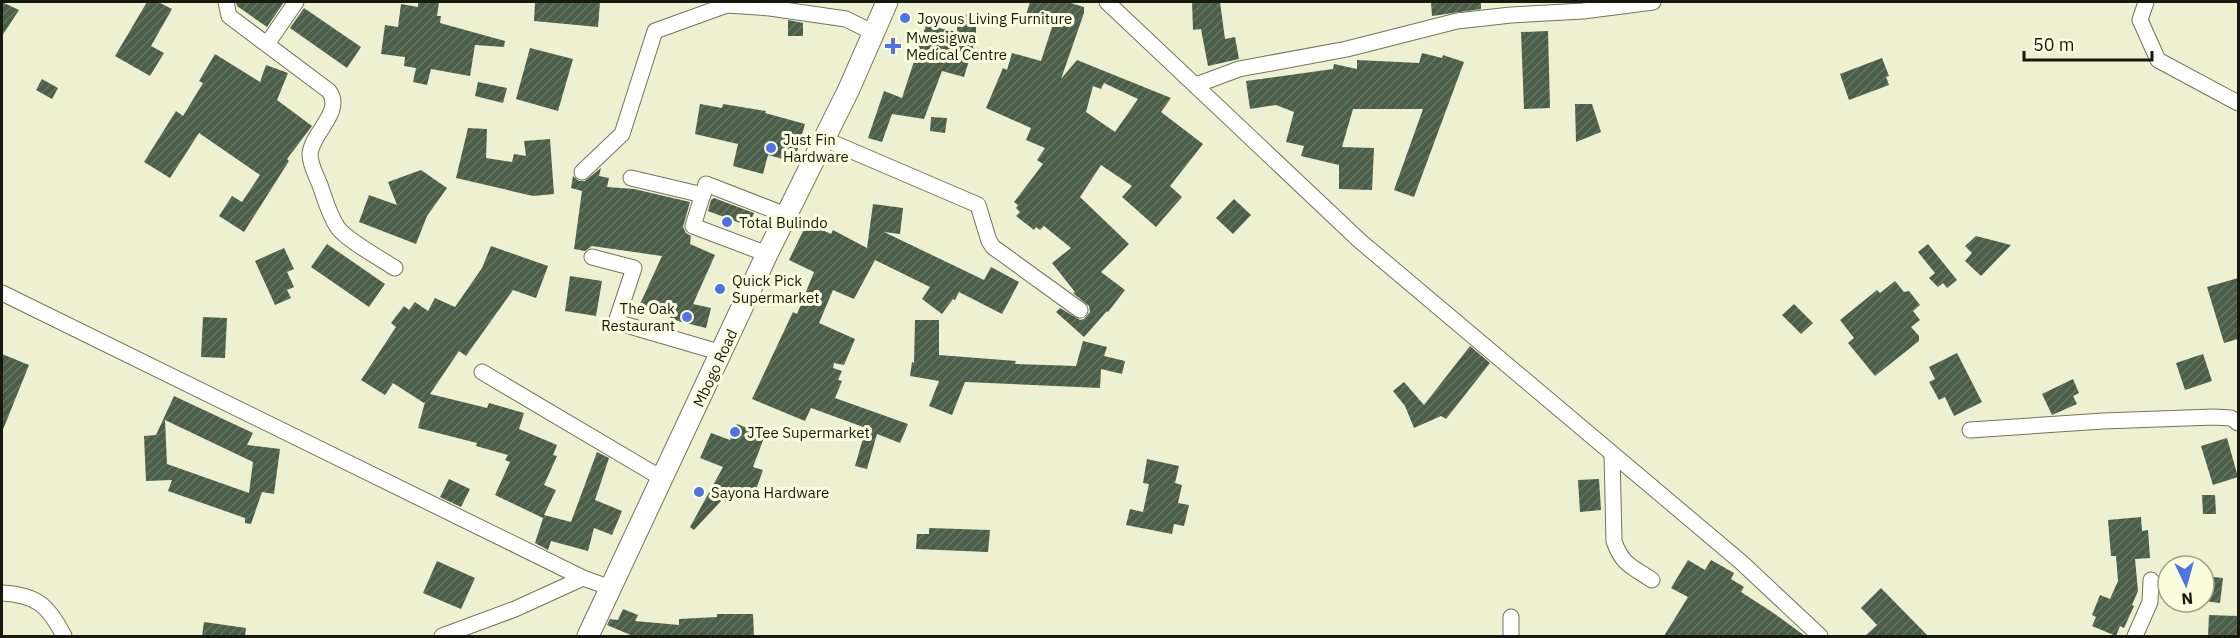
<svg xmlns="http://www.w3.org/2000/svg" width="2240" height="638" font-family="'IBM Plex Sans',sans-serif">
	<defs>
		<pattern id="building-hatch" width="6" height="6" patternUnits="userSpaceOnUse" patternTransform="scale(1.5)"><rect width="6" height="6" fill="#4a5e49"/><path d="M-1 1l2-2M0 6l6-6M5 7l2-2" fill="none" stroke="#667564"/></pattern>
	</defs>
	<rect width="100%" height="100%" fill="#edf1d1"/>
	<g fill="url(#building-hatch)" fill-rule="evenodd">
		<path d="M2,2L19,10L2,36Z"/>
		<path d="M147,2H158L172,9L151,46L164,53L150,76L115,56Z"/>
		<path d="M236,2H284L267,27L237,6Z"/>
		<path d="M418,2H439L437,16H441L440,23L505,41L504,47L475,45L470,76L431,69L427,85L413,82L416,68L404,66L405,57L381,54L385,25L398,27L401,4L418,7Z"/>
		<path d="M535,2H600L598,27L534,21Z"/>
		<path d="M1030,2H1067L1084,7V13L1061,79L1077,60L1171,98L1161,112L1203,144L1170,186L1182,197L1156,227L1122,197L1132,186L1101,165L1080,197L1129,244L1101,272L1125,290L1108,312L1107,311L1084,337L1056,312L1060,308L1080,320L1084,319L1090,312L1089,306L1073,293L1075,292L1052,263L1071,248L1044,226L1040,230L1036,227L1034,230L1016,216L1020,212L1016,208L1018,205L1014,202L1043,164L1037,160L1045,148L1026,140L1031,128L986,108L1003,68L1007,70L1012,53L1041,61L1053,24L1026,15ZM1104,83L1138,99L1115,132L1086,112L1093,86L1101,89Z"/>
		<path d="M1192,2H1220L1225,39L1235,37L1239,59L1208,66L1201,29L1193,30Z"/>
		<path d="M1431,2H1481V9L1432,16Z"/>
		<path d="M304,8L361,47L347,68L290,28Z"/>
		<path d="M958,14L976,15V44H974L964,77L942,71L924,119L892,114L882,142L868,138L884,91L902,98L926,25L957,32Z"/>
		<path d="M788,20L803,23V36H788Z"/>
		<path d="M1548,31L1550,108L1524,109L1521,32Z"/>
		<path d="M530,48L573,59L558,111L516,99Z"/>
		<path d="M1422,53L1442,58L1443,55L1464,62L1414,197L1394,190L1423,109H1353L1342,147L1374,148L1372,190L1339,189V165L1301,156L1304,146L1286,142L1294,112L1276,105L1250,109L1246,81L1333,69L1334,64L1357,69V60L1419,63Z"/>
		<path d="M215,54L260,82L266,65L288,73L277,100L312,126L287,159L289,161L244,232L219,216L232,196L242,202L260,175L199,133L170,178L144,162L176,111L183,116L203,83L199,81Z"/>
		<path d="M1882,58L1889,76L1886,77L1889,85L1849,100L1840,74Z"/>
		<path d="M42,79L58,88L52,99L36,90Z"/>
		<path d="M478,82L507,88L503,103L475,96Z"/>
		<path d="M700,104L722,108L723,104L766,111L765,113L805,124L794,162L768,155L763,174L733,166L738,144L695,134Z"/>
		<path d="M1575,104H1592L1601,132L1576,142Z"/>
		<path d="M931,117L947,118L945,133L930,131Z"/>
		<path d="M468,128L487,129L486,158L512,162L514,154L526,156L524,141L550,139L554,194L533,196L456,178Z"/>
		<path d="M601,168L599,176L609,178L607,187L634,189L690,202L683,227L686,233L691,236L690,244L715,255L693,304L711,308L706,328L678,321L640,304L662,256L592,246L585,251L574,249L582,191L571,188L573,176L579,181H585Z"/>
		<path d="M421,170L447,188L427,216L416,244L359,222L369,195L397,205L388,182Z"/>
		<path d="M714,198L754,213L748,226L708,211L711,200Z"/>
		<path d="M1234,199L1251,215L1233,234L1216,218Z"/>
		<path d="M873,204L903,208L900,234L884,232L984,280L991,267L1019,282L1002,314L959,292L955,300L953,299L942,314L922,299L930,287L875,260L854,299L833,290L819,323L855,339L844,365L834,363L833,368L842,371L838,380L842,381L835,398L908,424L900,443L877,434L867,469L855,466L866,428L811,408L805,421L752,399L793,312L797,314L814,272L789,260L807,223L831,234L833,230L867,248Z"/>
		<path d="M1976,236L2011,245L1981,276L1965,261L1972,253L1965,246Z"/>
		<path d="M327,244L385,284L369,307L311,267Z"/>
		<path d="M1928,244L1957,280L1947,288L1943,283L1938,287L1929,278L1935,273L1918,252Z"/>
		<path d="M491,246L548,266L536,298L513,290L466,356L459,351L430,394L487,408L489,403L524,413L519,429L557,445L553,455L557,456L544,485L556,490L544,515L571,522L597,452L609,458L595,500L622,511L612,535L594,528L588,551L551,541L548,550L535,543L544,515L543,518L495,495L510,462L505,460L508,455L476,446L477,443L418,428L425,402L424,403L393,383L385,395L361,380L396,327L391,323L404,306L409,310L415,302L428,311L435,298L455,307L482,268Z"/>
		<path d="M284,248L294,269L287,272L294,287L287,290L291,298L275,305L255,261Z"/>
		<path d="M570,276L602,281L596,316L565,311Z"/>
		<path d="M2238,278V339L2224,343L2207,287Z"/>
		<path d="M1895,281L1904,292L1909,291L1920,305L1913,311L1920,320L1911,327L1919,336V341L1875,376L1848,343L1854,338L1840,320L1877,290L1880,293Z"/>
		<path d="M1794,304L1813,323L1801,334L1782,315Z"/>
		<path d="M203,317L227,318L225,358L201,357Z"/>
		<path d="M915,320H939V355L1016,361L1015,364L1076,366L1083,341L1107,347L1104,356L1125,361L1122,374L1101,369L1100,388L965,382L952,415L929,406L939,381L910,376L912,362L914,363Z"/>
		<path d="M1470,346L1490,363L1446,419L1441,416L1414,428L1405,406L1393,391L1404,382L1424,405Z"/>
		<path d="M1957,353L1982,402L1954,416L1945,397L1939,400L1929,382L1935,379L1929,367Z"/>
		<path d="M2,354L29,365L2,432Z"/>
		<path d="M2203,354L2212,381L2185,390L2176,363Z"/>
		<path d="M2073,379L2079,393L2073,396L2077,404L2052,415L2042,394Z"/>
		<path d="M174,396L253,433L247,445L280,449L274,494L262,492L251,524L245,523V518L168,491L172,480L146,481L144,436L156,435ZM165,420L253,462L249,493L167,464Z"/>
		<path d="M737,424L765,435L753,467L763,470L754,495L732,487L727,502L722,500L694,530L690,527L723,467L700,458L711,433L730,440Z"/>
		<path d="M2227,438L2238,477L2213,485L2201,446Z"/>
		<path d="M1147,459L1179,466L1175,483L1182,485L1178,503L1189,505L1184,526L1174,524L1172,534L1126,525L1130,509L1143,512L1149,484L1143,483Z"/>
		<path d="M449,479L470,489L461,507L440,497Z"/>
		<path d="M1599,479L1601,510L1580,512L1578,480Z"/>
		<path d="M2202,495H2215L2216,514H2203Z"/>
		<path d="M2141,517L2142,531L2148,530L2150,558L2135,559L2138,591L2132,605L2134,606L2124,628L2120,626L2116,636L2092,626L2096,617L2092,615L2100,595L2110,599L2118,581L2116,556H2111L2108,520Z"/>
		<path d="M929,528L990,530L988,552L916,549L917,534H929Z"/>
		<path d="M1688,560L1705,570L1711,560L1734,573L1731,579L1744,587L1741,592L1772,612L1805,636H1664L1688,597L1671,588Z"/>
		<path d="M437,561L475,578L461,609L423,593Z"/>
		<path d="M2204,576L2223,578L2220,603L2204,601Z"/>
		<path d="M1881,588L1928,636H1865L1877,625L1861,608Z"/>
		<path d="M623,609L638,615L635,621L679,625V619L717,617V614H753L754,636H633L607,625L610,619L618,620Z"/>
		<path d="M2209,615L2238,616L2237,636H2208Z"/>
		<path d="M204,622L246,628L245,636H202Z"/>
	</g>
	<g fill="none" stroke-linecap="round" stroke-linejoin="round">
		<defs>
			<g id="street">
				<path d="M226,2L229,16L329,91C344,112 312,132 310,154C310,165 316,175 320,185C325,199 329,215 338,228C347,240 381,259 395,268"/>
				<path d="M1107,2L1360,241L1741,562L1820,636"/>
				<path d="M2146,2L2140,20L2158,60L2238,103"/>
				<path d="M267,44L296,2"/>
				<path d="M1196,85L1239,69L1347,49L1457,21L1511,15L1583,11L1653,2"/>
				<path d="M824,139L978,205L989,241L993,247L1080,310"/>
				<path d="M582,172L622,134L655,31L727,5L770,8L846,19L874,33"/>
				<path d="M631,178L703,195"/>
				<path d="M767,254L693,226L706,184L786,215"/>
				<path d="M592,257L634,268L616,322L722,353"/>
				<path d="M2,293L583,578L611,588"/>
				<path d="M482,372L663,479"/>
				<path d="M1970,430L2103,421L2214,417L2231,418L2238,423"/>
				<path d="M1612,454L1614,541C1622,565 1633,567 1652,580"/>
				<path d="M2,593C37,595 48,605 64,636"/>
				<path d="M442,636L515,609L583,578"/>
				<path d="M1511,636V617"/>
				<path d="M2135,636L2150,602L2151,580"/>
			</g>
			<path id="secondary" d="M588,636L767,254L849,89L887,2"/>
		</defs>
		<use href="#street" stroke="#727458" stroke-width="17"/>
		<use href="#secondary" stroke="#727458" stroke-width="23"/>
		<use href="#street" stroke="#fff" stroke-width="15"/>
		<use href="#secondary" stroke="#fff" stroke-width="21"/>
	</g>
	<g fill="#4f72e6" stroke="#fafede" stroke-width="2">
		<circle cx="905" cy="18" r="6"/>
		<path d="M890 37h6v6h6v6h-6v6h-6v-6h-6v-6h6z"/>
		<circle cx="771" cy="148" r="6"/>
		<circle cx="727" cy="222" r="6"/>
		<circle cx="720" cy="289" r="6"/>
		<circle cx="687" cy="317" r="6"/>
		<circle cx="735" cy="432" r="6"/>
		<circle cx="699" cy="492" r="6"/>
	</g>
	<g text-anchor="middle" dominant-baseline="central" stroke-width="6" stroke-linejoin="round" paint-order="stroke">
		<g font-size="15" fill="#18190e" stroke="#fafede" text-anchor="start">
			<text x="917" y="18">Joyous Living Furniture</text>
			<text x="906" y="37">Mwesigwa<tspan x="906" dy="17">Medical Centre</tspan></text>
			<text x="783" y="139">Just Fin<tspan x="783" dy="17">Hardware</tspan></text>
			<text x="739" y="222">Total Bulindo</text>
			<text x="732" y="280">Quick Pick<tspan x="732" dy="17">Supermarket</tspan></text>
			<text x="675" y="308" text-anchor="end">The Oak<tspan x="675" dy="17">Restaurant</tspan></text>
			<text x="747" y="432">JTee Supermarket</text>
			<text x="711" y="492">Sayona Hardware</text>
		</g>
		<g font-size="15" fill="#18190e" stroke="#fafede">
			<text transform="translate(715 368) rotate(-65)">Mbogo Road</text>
		</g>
	</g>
	<rect width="2240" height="638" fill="none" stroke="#18190e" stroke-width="6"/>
	<g transform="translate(2186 584) rotate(175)"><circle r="28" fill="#fafede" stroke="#a0a28b" stroke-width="1.5"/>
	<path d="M0-4.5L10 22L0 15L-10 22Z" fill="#4f72e6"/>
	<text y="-9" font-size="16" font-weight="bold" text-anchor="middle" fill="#18190e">N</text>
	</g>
	<path d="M2024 51v9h128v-9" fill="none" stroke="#18190e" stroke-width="3"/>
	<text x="2033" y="51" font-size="18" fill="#18190e" stroke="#fafede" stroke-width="4.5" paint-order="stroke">50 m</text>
</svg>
